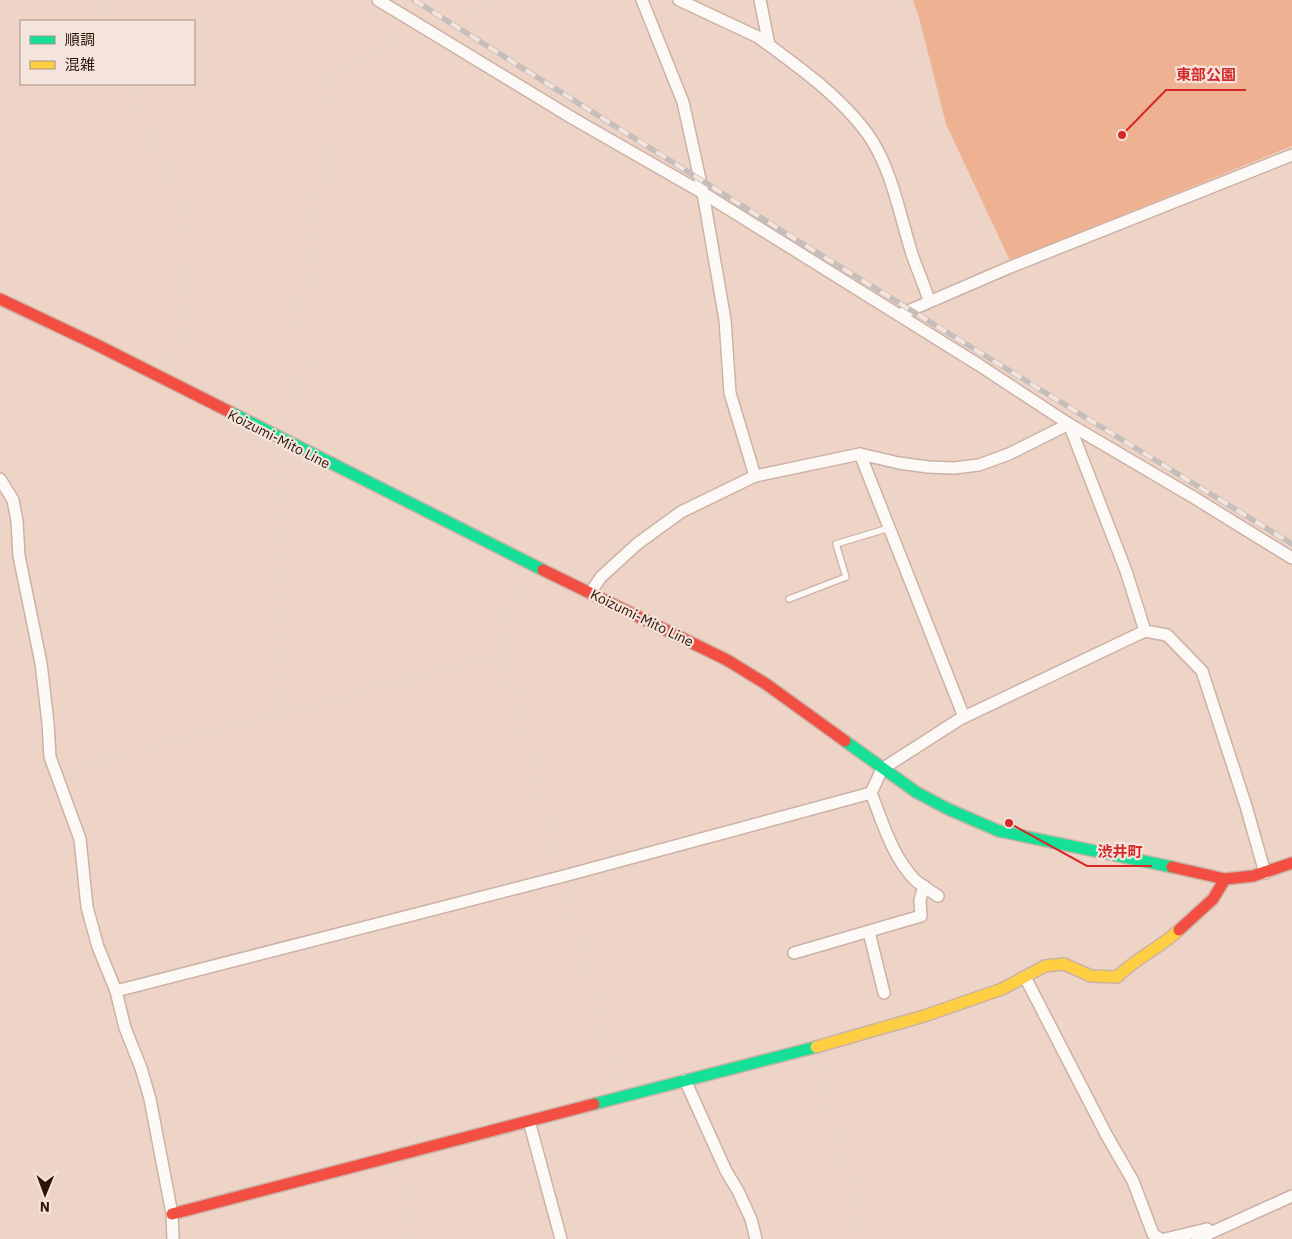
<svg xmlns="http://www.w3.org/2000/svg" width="1292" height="1239" font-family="'IBM Plex Sans','Noto Sans JP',sans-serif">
	<rect width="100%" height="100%" fill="#eed4c7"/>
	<path fill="#eeb293" d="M913,0H1292V146L1010,261L946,124L920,21Z"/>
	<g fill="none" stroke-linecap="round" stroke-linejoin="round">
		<defs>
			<path id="lane" d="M789,599L846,577L836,544L889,528"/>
			<g id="street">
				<path d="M378,0L574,119L703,193L979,365L1069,424L1193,497L1292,558"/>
				<path d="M642,0L683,102L703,193L725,320L730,393L755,476"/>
				<path d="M679,0L758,37C796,65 838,94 867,133C892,168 899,213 912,254C917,269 924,285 929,300"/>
				<path d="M760,0L769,45"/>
				<path d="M899,315L1008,268L1292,155"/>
				<path d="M860,454L964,717"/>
				<path d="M0,479L13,500L17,521L19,556L41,663L48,723L50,757L80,839L87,907L98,947L116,991L125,1028L141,1068L150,1099L172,1214L173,1239"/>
				<path d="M590,593L601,577L637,544L681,512L755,476L860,454L899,463L928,467L954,468L979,465L1009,454L1069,424L1126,571L1145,631"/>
				<path d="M938,896C930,891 922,886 915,880C892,856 883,823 871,793L882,769L960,719L1145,631L1167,635L1202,671L1246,806L1265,873"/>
				<path d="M869,932L884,993"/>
				<path d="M794,953L921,916L920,900L924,886"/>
				<path d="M1025,977L1107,1136L1133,1181L1153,1234L1160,1239"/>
				<path d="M116,991L564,876L871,793"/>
				<path d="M685,1080L726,1171L738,1191L751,1219L756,1239"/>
				<path d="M529,1121L561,1239"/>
				<path d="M1165,1239L1207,1229"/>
				<path d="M1197,1239L1292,1196"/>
			</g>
			<g id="fast">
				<path d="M230,412L543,570"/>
				<path d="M845,741L916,792L948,809L999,831L1172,867"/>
				<path d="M594,1104L816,1047"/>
			</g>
			<path id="slow" d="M816,1047L924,1016L1002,989L1045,966L1064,964L1091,976L1117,977C1136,958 1160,948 1179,930"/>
			<g id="jam">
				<path d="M0,299L95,344L230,412"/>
				<path d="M543,570L727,660L766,684L845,741"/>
				<path d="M1172,867L1225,879L1253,876L1292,863"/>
				<path d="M1179,930L1213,899L1225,879"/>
				<path d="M172,1214L594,1104"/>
			</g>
		</defs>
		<use href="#lane" stroke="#ccb2a5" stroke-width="8"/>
		<use href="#street" stroke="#ccb2a5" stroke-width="14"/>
		<use href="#fast" stroke="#ccb2a5" stroke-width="14"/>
		<use href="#slow" stroke="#ccb2a5" stroke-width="14"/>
		<use href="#jam" stroke="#ccb2a5" stroke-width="14"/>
		<g stroke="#dfd6d1" stroke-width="2.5" stroke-dasharray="1 4" stroke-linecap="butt">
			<path d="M105,0L111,21"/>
			<path d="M909,0L914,16L941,121L1003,258"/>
			<path d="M442,26L488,0"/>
			<path d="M141,84L145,125L186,216L191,236L192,253L189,305L170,367"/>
			<path d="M283,423L305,369L302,299L311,267L316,204L336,130V106L329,79L404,31"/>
			<path d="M277,453V488L287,712"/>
			<path d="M523,575L502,638L503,654L561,866"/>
			<path d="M67,770L503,654"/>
			<path d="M567,888L617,1083"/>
			<path d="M818,1061L864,1239"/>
			<path d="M397,1170L415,1239"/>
		</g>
		<use href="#lane" stroke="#fcf9f7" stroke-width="5.5"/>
		<use href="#street" stroke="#fcf9f7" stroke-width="11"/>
		<use href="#fast" stroke="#16e098" stroke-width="11"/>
		<use href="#slow" stroke="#ffcf43" stroke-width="11"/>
		<use href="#jam" stroke="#f24e42" stroke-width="11"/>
		<defs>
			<path id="rail" d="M414,0L808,247L1292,544"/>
		</defs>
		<use href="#rail" stroke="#c6beba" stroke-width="5.5"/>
		<use href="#rail" stroke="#f4e4dc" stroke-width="4" stroke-dasharray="11" stroke-linecap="butt"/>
	</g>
	<g text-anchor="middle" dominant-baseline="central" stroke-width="4.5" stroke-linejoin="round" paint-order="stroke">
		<g font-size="14" fill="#2f1405" stroke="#f4e4dc">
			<text transform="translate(279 439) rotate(27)">Koizumi-Mito Line</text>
			<text transform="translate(642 618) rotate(26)">Koizumi-Mito Line</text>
		</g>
	</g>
	<path fill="none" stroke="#d62828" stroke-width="2" d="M1122 135L1166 90H1246M1009 823L1087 866H1152"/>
	<g fill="#d62828" stroke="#f4e4dc" stroke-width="2">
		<circle cx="1122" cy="135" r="5"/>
		<circle cx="1009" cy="823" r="5"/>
	</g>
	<g font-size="15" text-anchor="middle" font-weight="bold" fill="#d62828" stroke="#f4e4dc" stroke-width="4.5" stroke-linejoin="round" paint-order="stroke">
		<text x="1206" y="80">東部公園</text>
		<text x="1120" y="857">渋井町</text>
	</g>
	<rect x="20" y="20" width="175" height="65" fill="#f4e4dc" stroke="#a59186"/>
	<rect x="30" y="36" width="25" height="8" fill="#16e098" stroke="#a59186"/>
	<text x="65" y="45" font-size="15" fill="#2f1405">順調</text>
	<rect x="30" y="61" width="25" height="8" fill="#ffcf43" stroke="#a59186"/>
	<text x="65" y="70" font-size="15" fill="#2f1405">混雑</text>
	<g transform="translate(45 1194) rotate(181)" stroke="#f4e4dc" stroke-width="4" paint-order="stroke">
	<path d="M0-4L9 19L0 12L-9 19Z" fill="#2f1405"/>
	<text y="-8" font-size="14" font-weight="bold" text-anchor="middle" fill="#2f1405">N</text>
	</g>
</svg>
